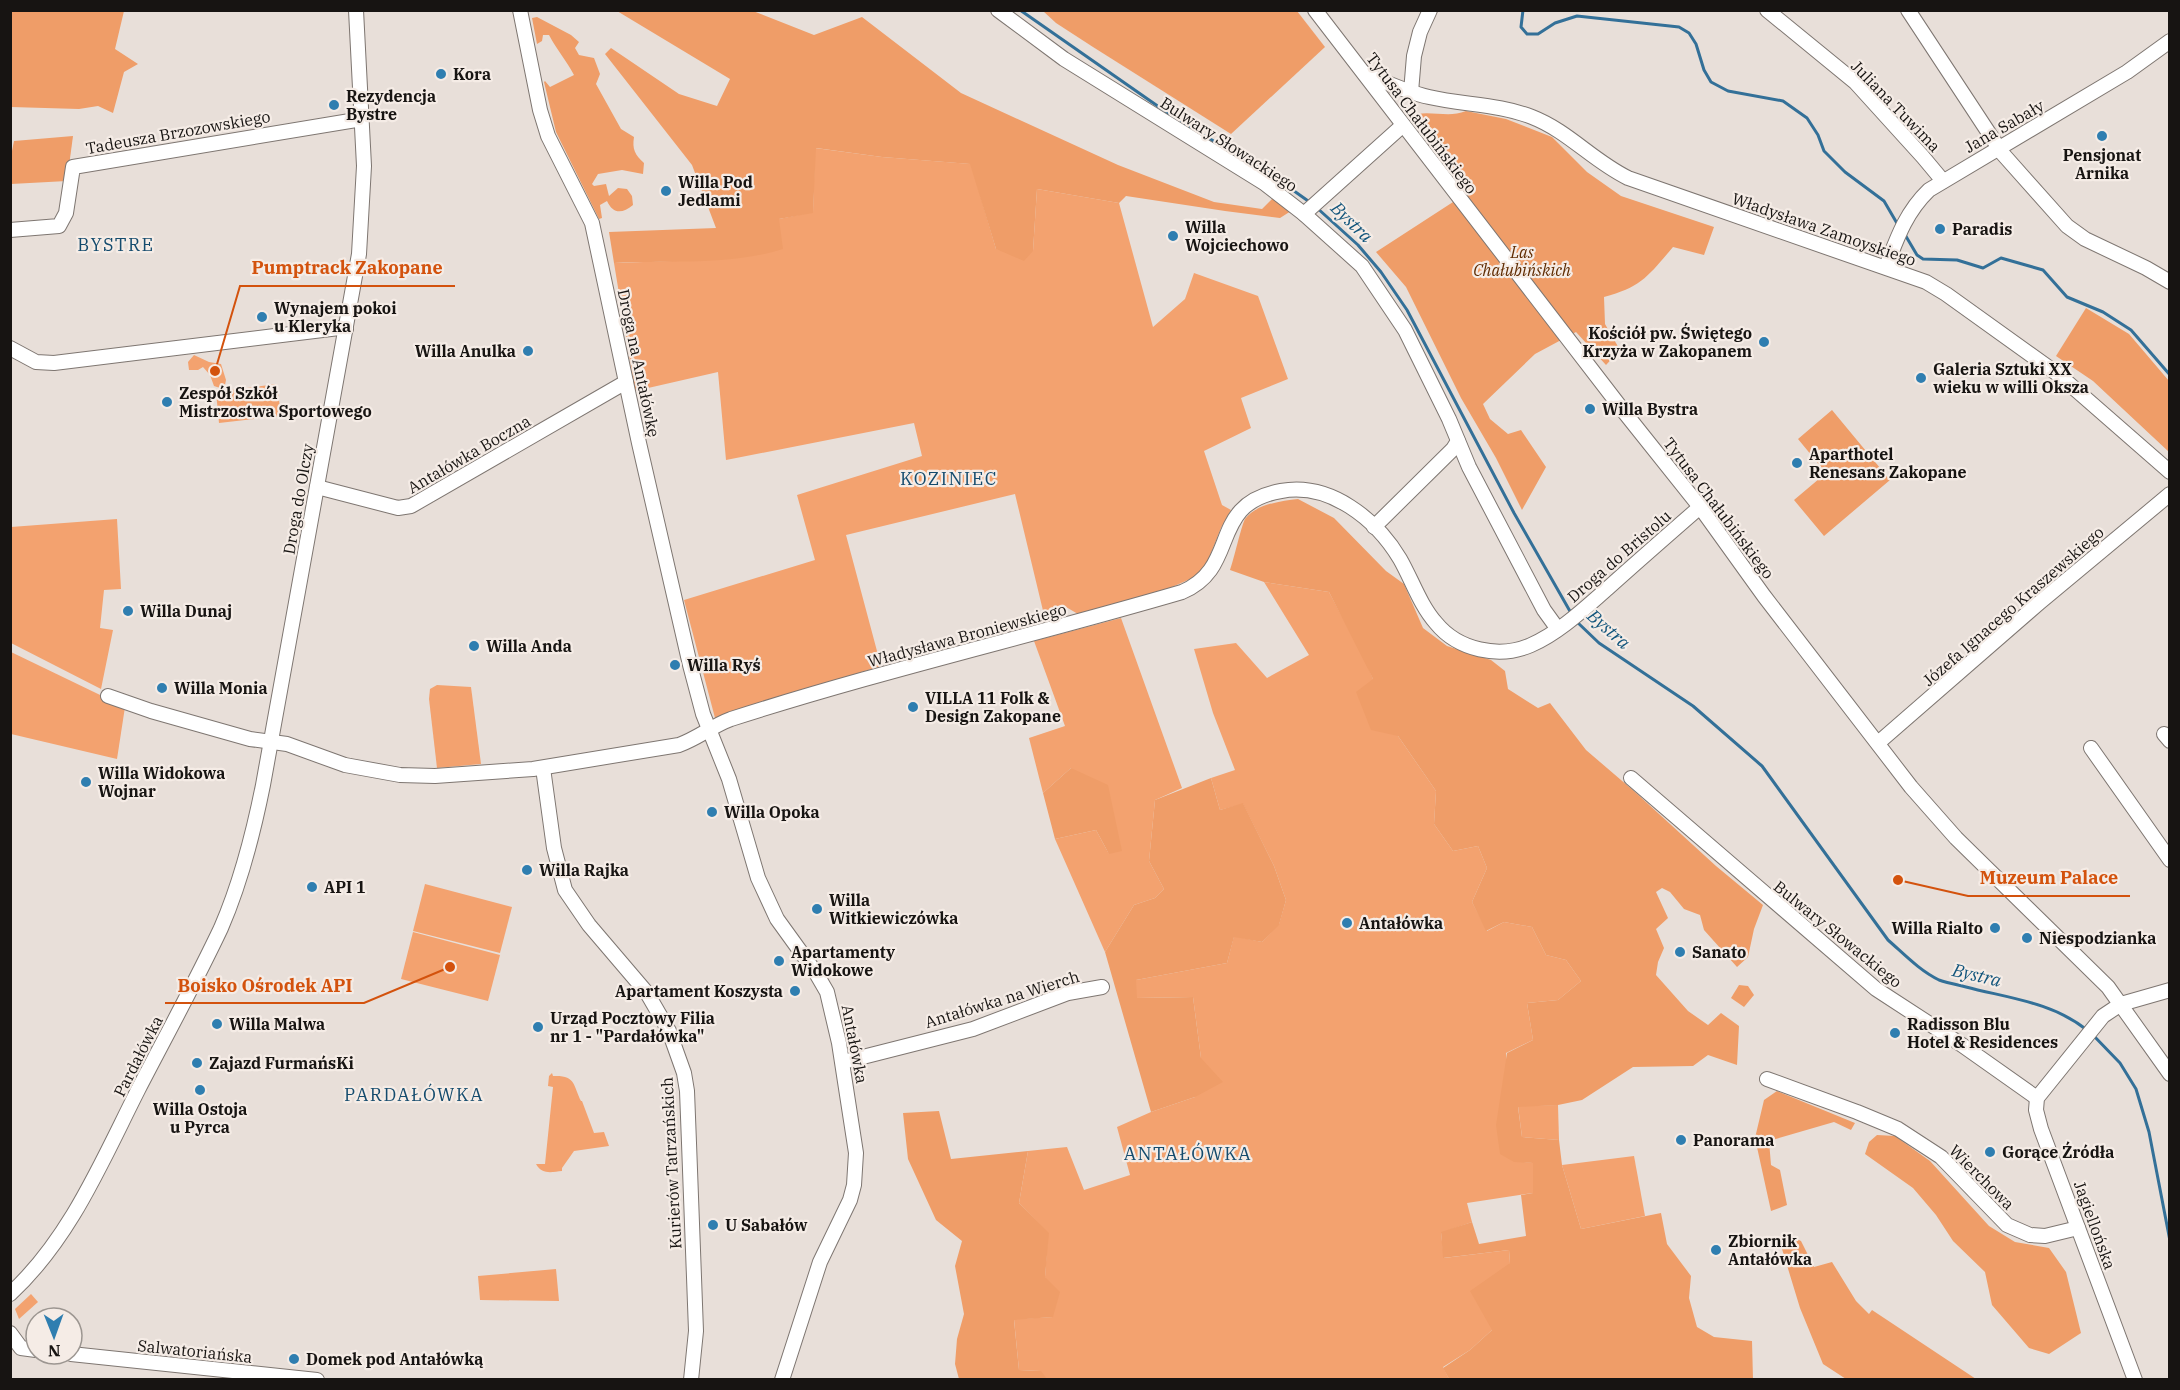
<svg xmlns="http://www.w3.org/2000/svg" width="2180" height="1390" font-family="'IBM Plex Serif',serif">
	<rect width="100%" height="100%" fill="#e8dfd9"/>
	<g fill="#f3a26f">
		<path d="M815,148L882,157L971,164L996,249L1033,251L1037,189L1119,203L1153,327L1185,299L1194,273L1258,296L1288,379L1241,398L1251,428L1204,451L1222,505L1231,510L1221,528L1207,563L1197,576L1163,591L1078,614L1066,607L1058,608L1049,622L1045,619L1015,494L846,535L881,666L715,718L684,600L815,560L797,495L922,456L914,423L726,460L718,372L635,391L614,263L702,260L779,219L813,212Z"/>
		<path d="M194,355L209,362L221,364L226,380L225,385L220,388L214,386L210,375L203,367L198,370H189L188,362Z"/>
		<path d="M277,384L281,416L219,423L216,392Z"/>
		<path d="M117,519L121,589L104,590L100,628L113,630L101,689L11,643V527Z"/>
		<path d="M1264,582L1329,592L1363,656L1398,736L1436,791L1434,824L1453,851L1478,846L1487,868L1472,902L1487,931L1504,922L1532,927L1546,955L1566,960L1581,981L1558,1000L1527,1003L1533,1040L1506,1053L1514,1161L1533,1163V1193L1467,1203L1472,1222L1441,1233L1444,1258L1509,1250L1510,1263L1492,1330L1470,1350L1443,1367L1449,1379L1047,1380L1040,1371L1019,1370L1014,1319L1053,1317L1045,1277L1048,1233L1019,1203L1028,1151L1067,1147L1084,1190L1130,1175L1117,1127L1151,1112L1195,1097L1201,1058L1193,997L1136,998V980L1227,963L1234,936L1262,942L1279,924L1286,900L1274,866L1243,804L1220,810L1211,778L1235,770L1213,713L1194,649L1236,643L1267,678L1309,655Z"/>
		<path d="M1121,618L1182,788L1155,800L1149,861L1164,889L1155,898L1134,905L1105,952L1055,839L1096,830L1109,854L1071,768L1043,793L1029,738L1065,726L1034,641Z"/>
		<path d="M11,652L125,707L117,759L11,734Z"/>
		<path d="M437,685L471,687L481,764L437,768L429,699L430,689Z"/>
		<path d="M425,884L512,907L500,953L413,931Z"/>
		<path d="M413,932L500,955L488,1001L401,979Z"/>
		<path d="M552,1073L553,1076C576,1075 573,1085 581,1101H582L594,1133L604,1132L609,1146L574,1151L562,1168V1171C552,1172 542,1175 536,1164H545L553,1087L548,1086L549,1076Z"/>
		<path d="M1558,1105L1559,1140L1522,1137L1518,1106Z"/>
		<path d="M1634,1156L1645,1216L1581,1229L1562,1165Z"/>
		<path d="M556,1269L559,1301L480,1300L478,1276Z"/>
		<path d="M31,1294L38,1302L19,1319L15,1309Z"/>
	</g>
	<g fill="#ef9d68">
		<path d="M11,10L124,11L115,49L138,64L124,72L113,113L98,106L79,109L11,107Z"/>
		<path d="M617,11H753L814,35L862,17L961,93L1118,165L1214,202L1262,209L1273,198L1291,211L1280,218L1225,211L1126,196L1119,203L1037,189L1033,251L1024,261L996,249L970,164L882,157L816,148L813,213L779,219L783,249C730,266 669,260 614,263L609,232L716,228L692,165L605,54L611,48L679,94L717,106L730,79Z"/>
		<path d="M1043,11H1297L1325,47L1231,134L1093,47L1056,23Z"/>
		<path d="M537,17L571,35L579,42L575,48L579,55L594,58L600,74L596,84L621,129L634,137C632,149 635,155 644,163L643,174L622,170L598,174L592,184L594,186L606,184L609,196L618,188L627,189L632,196L633,205C622,214 613,214 607,201L600,205L602,218L599,219L556,132L544,82L545,81L550,87L574,75C566,60 557,50 549,35H543L542,41L537,44L532,18Z"/>
		<path d="M1466,111L1506,119L1552,137L1587,172L1621,196L1714,227L1704,255L1673,247C1649,275 1642,287 1604,297L1605,324L1620,350L1606,365L1576,332L1535,354L1483,404L1490,419L1508,434L1521,430L1546,467L1522,510L1496,458L1461,398L1406,287L1376,252L1470,191L1419,126L1417,114C1434,111 1449,118 1466,111Z"/>
		<path d="M73,136L67,181L11,184V156L14,141Z"/>
		<path d="M2086,308L2129,334L2169,381V452L2093,381L2056,356Z"/>
		<path d="M1832,410L1890,480L1824,536L1794,500L1826,473L1798,439Z"/>
		<path d="M1298,499L1334,518L1386,571L1404,584L1423,628L1447,646L1491,660L1505,671L1508,689L1538,708L1550,703L1586,750L1635,792L1716,866L1763,905L1754,929L1748,957L1737,967L1704,930L1700,915L1684,909L1670,892L1662,888L1656,892L1668,918L1656,929L1664,948L1658,962L1656,975L1688,1011L1708,1025L1721,1013L1739,1026L1737,1065L1708,1055L1693,1066L1633,1067L1582,1100L1558,1105L1518,1107L1522,1137L1559,1140L1562,1165L1581,1229L1661,1213L1667,1244L1691,1276L1689,1298L1697,1327L1714,1337L1752,1341L1753,1379H1449L1443,1368L1470,1350L1492,1330L1470,1291L1510,1263L1509,1250L1443,1258L1441,1232L1472,1222L1479,1244L1526,1236L1521,1195L1533,1193V1163L1514,1162L1500,1154L1496,1125L1507,1053L1533,1040L1527,1003L1558,1000L1581,981L1566,960L1546,955L1532,927L1504,922L1486,931L1472,902L1487,868L1478,846L1453,851L1434,824L1436,791L1398,736L1371,730L1356,692L1373,679L1329,592L1264,582L1230,570C1234,559 1241,527 1245,519C1256,504 1281,501 1298,499Z"/>
		<path d="M1071,768L1108,785L1122,851L1109,854L1096,830L1055,839L1043,793Z"/>
		<path d="M1211,778L1220,810L1243,803L1274,866L1286,900L1279,925L1262,942L1234,937L1227,963L1136,980L1137,998L1193,997L1201,1058L1223,1082L1195,1097L1151,1112L1105,952L1134,905L1155,898L1164,889L1149,861L1155,800Z"/>
		<path d="M1739,985L1748,986L1754,995L1744,1007L1731,998Z"/>
		<path d="M1777,1091L1855,1123L1851,1130L1834,1122L1769,1141L1771,1165L1780,1170L1787,1205L1771,1211L1755,1138L1764,1100Z"/>
		<path d="M939,1111L951,1159L1028,1151L1019,1203L1049,1233L1045,1277L1060,1292L1053,1317L1014,1320L1019,1370L1041,1371L1047,1379H959L955,1364L957,1339L964,1314L955,1266L962,1241L936,1220L908,1159L903,1113Z"/>
		<path d="M1877,1135L1895,1136L1930,1161L1989,1226L2015,1242L2049,1248L2066,1272L2081,1333L2049,1354L2029,1348L1992,1305L1985,1272L1953,1241L1936,1215L1913,1188L1865,1154L1869,1142Z"/>
		<path d="M1789,1235L1801,1241L1814,1267L1832,1262L1856,1301L1869,1314L1872,1310L1976,1379H1846L1823,1364L1800,1308L1782,1249Z"/>
	</g>
	<g fill="none" stroke-linecap="round" stroke-linejoin="round">
		<g stroke="#337098" stroke-width="3">
			<path d="M1020,10L1182,123L1263,169L1311,203"/>
			<path d="M1523,10L1521,27L1527,34H1538L1555,23L1577,16L1679,27L1689,33L1696,44L1704,70L1711,82L1728,91L1783,101L1807,118L1818,135L1824,151L1845,172L1884,201L1898,225"/>
			<path d="M1316,207L1358,245L1381,272L1407,310L1514,513L1571,613"/>
			<path d="M1904,233L1917,255L1923,259L1957,260L1983,268L2001,258L2043,270L2067,297L2103,312L2131,330L2170,375"/>
			<path d="M1576,621L1599,643L1693,706L1762,766L1888,940C1904,954 1920,971 1939,980C1948,983 1958,985 1966,987C2008,998 2052,1002 2087,1030"/>
			<path d="M2092,1034L2120,1063L2136,1089L2149,1132L2170,1241"/>
		</g>
		<defs>
			<g id="minor">
				<path d="M520,10L540,110L548,136L592,223L639,443L690,665L703,714L729,779L758,878L777,919L816,973L827,992L839,1043L856,1153L854,1185L850,1200L820,1262L782,1380"/>
				<path d="M998,10L1064,59L1264,183L1304,214L1362,266L1405,330L1449,419L1469,467L1544,610L1557,628"/>
				<path d="M1315,10L1625,413L1700,507L1764,596L1911,787L1956,838L2108,987L2170,1074"/>
				<path d="M1767,10L1855,82L1923,157L1943,181"/>
				<path d="M1908,10L2002,153L2067,226L2085,239L2146,268L2170,282"/>
				<path d="M1364,73C1385,82 1406,92 1429,97C1463,105 1499,104 1532,117C1568,131 1593,161 1628,178L1926,282L1946,294L2059,375L2170,472"/>
				<path d="M1411,92L1414,56L1420,32L1430,10"/>
				<path d="M1304,214L1402,126"/>
				<path d="M10,230L59,226L66,213L73,167L362,119"/>
				<path d="M1886,267C1897,238 1906,212 1929,190L2127,72L2170,41"/>
				<path d="M10,348L36,362L54,363L339,328L346,329"/>
				<path d="M317,487L398,508L411,506L626,382"/>
				<path d="M1374,527L1453,449L1458,441"/>
				<path d="M108,696L151,711L250,739L287,744L345,765L400,775L435,776L533,769L679,745C698,738 712,726 731,719C880,671 1032,636 1182,592C1241,567 1207,504 1281,491C1330,482 1376,519 1400,559C1412,580 1420,605 1436,623C1458,650 1499,659 1531,645C1559,633 1585,608 1608,588C1638,561 1669,534 1700,507"/>
				<path d="M2164,734L2170,741"/>
				<path d="M1878,743L2039,603L2170,494"/>
				<path d="M2091,748L2170,860"/>
				<path d="M543,768L554,848L565,890L589,925L647,993L669,1031L684,1073L687,1091L689,1143L696,1331L691,1380"/>
				<path d="M1631,778L1876,989L1962,1045L2037,1098"/>
				<path d="M843,1062L973,1029L1068,993L1102,987"/>
				<path d="M1767,1079L1857,1112L1898,1129L1941,1157L2007,1225L2030,1235L2045,1236L2078,1228"/>
				<path d="M10,1294C70,1239 102,1161 138,1090C166,1036 195,983 221,928C241,882 253,835 263,785L359,254L364,166L356,10"/>
				<path d="M10,1333L21,1348L36,1350"/>
				<path d="M71,1354L317,1380"/>
				<path d="M2135,1380L2041,1129L2036,1110L2037,1098L2103,1016L2121,1004L2170,990"/>
			</g>
		</defs>
		<use href="#minor" stroke="#7e7671" stroke-width="16"/>
		<use href="#minor" stroke="#fff" stroke-width="14"/>
	</g>
	<g fill="#2f7eb0" stroke="#f5ece6" stroke-width="2">
		<circle cx="441" cy="74" r="6"/>
		<circle cx="334" cy="105" r="6"/>
		<circle cx="2102" cy="136" r="6"/>
		<circle cx="666" cy="191" r="6"/>
		<circle cx="1940" cy="229" r="6"/>
		<circle cx="1173" cy="236" r="6"/>
		<circle cx="262" cy="317" r="6"/>
		<circle cx="1764" cy="342" r="6"/>
		<circle cx="528" cy="351" r="6"/>
		<circle cx="1921" cy="378" r="6"/>
		<circle cx="167" cy="402" r="6"/>
		<circle cx="1590" cy="409" r="6"/>
		<circle cx="1797" cy="463" r="6"/>
		<circle cx="128" cy="611" r="6"/>
		<circle cx="474" cy="646" r="6"/>
		<circle cx="675" cy="665" r="6"/>
		<circle cx="162" cy="688" r="6"/>
		<circle cx="913" cy="707" r="6"/>
		<circle cx="86" cy="782" r="6"/>
		<circle cx="712" cy="812" r="6"/>
		<circle cx="527" cy="870" r="6"/>
		<circle cx="312" cy="887" r="6"/>
		<circle cx="817" cy="909" r="6"/>
		<circle cx="1347" cy="923" r="6"/>
		<circle cx="1995" cy="928" r="6"/>
		<circle cx="2027" cy="938" r="6"/>
		<circle cx="1680" cy="952" r="6"/>
		<circle cx="779" cy="961" r="6"/>
		<circle cx="795" cy="991" r="6"/>
		<circle cx="217" cy="1024" r="6"/>
		<circle cx="538" cy="1027" r="6"/>
		<circle cx="1895" cy="1033" r="6"/>
		<circle cx="197" cy="1063" r="6"/>
		<circle cx="200" cy="1090" r="6"/>
		<circle cx="1681" cy="1140" r="6"/>
		<circle cx="1990" cy="1152" r="6"/>
		<circle cx="713" cy="1225" r="6"/>
		<circle cx="1716" cy="1250" r="6"/>
		<circle cx="294" cy="1359" r="6"/>
	</g>
	<g text-anchor="middle" dominant-baseline="central" stroke-width="4.5" stroke-linejoin="round" paint-order="stroke">
		<g font-size="16" font-weight="bold" fill="#171412" stroke="#f5ece6" text-anchor="start">
			<text x="453" y="74">Kora</text>
			<text x="346" y="96">Rezydencja<tspan x="346" dy="18">Bystre</tspan></text>
			<text x="2102" y="155" text-anchor="middle">Pensjonat<tspan x="2102" dy="18">Arnika</tspan></text>
			<text x="678" y="182">Willa Pod<tspan x="678" dy="18">Jedlami</tspan></text>
			<text x="1185" y="227">Willa<tspan x="1185" dy="18">Wojciechowo</tspan></text>
			<text x="1952" y="229">Paradis</text>
			<text x="274" y="308">Wynajem pokoi<tspan x="274" dy="18">u Kleryka</tspan></text>
			<text x="1752" y="333" text-anchor="end">Kościół pw. Świętego<tspan x="1752" dy="18">Krzyża w Zakopanem</tspan></text>
			<text x="516" y="351" text-anchor="end">Willa Anulka</text>
			<text x="1933" y="369">Galeria Sztuki XX<tspan x="1933" dy="18">wieku w willi Oksza</tspan></text>
			<text x="179" y="393">Zespół Szkół<tspan x="179" dy="18">Mistrzostwa Sportowego</tspan></text>
			<text x="1602" y="409">Willa Bystra</text>
			<text x="1809" y="454">Aparthotel<tspan x="1809" dy="18">Renesans Zakopane</tspan></text>
			<text x="140" y="611">Willa Dunaj</text>
			<text x="486" y="646">Willa Anda</text>
			<text x="687" y="665">Willa Ryś</text>
			<text x="174" y="688">Willa Monia</text>
			<text x="925" y="698">VILLA 11 Folk &amp;<tspan x="925" dy="18">Design Zakopane</tspan></text>
			<text x="98" y="773">Willa Widokowa<tspan x="98" dy="18">Wojnar</tspan></text>
			<text x="724" y="812">Willa Opoka</text>
			<text x="539" y="870">Willa Rajka</text>
			<text x="324" y="887">API 1</text>
			<text x="829" y="900">Willa<tspan x="829" dy="18">Witkiewiczówka</tspan></text>
			<text x="1359" y="923">Antałówka</text>
			<text x="1983" y="928" text-anchor="end">Willa Rialto</text>
			<text x="2039" y="938">Niespodzianka</text>
			<text x="791" y="952">Apartamenty<tspan x="791" dy="18">Widokowe</tspan></text>
			<text x="1692" y="952">Sanato</text>
			<text x="783" y="991" text-anchor="end">Apartament Koszysta</text>
			<text x="550" y="1018">Urząd Pocztowy Filia<tspan x="550" dy="18">nr 1 - "Pardałówka"</tspan></text>
			<text x="229" y="1024">Willa Malwa</text>
			<text x="1907" y="1024">Radisson Blu<tspan x="1907" dy="18">Hotel &amp; Residences</tspan></text>
			<text x="209" y="1063">Zajazd FurmańsKi</text>
			<text x="200" y="1109" text-anchor="middle">Willa Ostoja<tspan x="200" dy="18">u Pyrca</tspan></text>
			<text x="1693" y="1140">Panorama</text>
			<text x="2002" y="1152">Gorące Źródła</text>
			<text x="725" y="1225">U Sabałów</text>
			<text x="1728" y="1241">Zbiornik<tspan x="1728" dy="18">Antałówka</tspan></text>
			<text x="306" y="1359">Domek pod Antałówką</text>
		</g>
		<g font-size="16" fill="#171412" stroke="#f5ece6">
			<text transform="translate(1896 106) rotate(46)">Juliana Tuwima</text>
			<text transform="translate(1422 123) rotate(53)">Tytusa Chałubińskiego</text>
			<text transform="translate(2004 126) rotate(-30)">Jana Sabały</text>
			<text transform="translate(178 132) rotate(-10)">Tadeusza Brzozowskiego</text>
			<text transform="translate(1229 144) rotate(33)">Bulwary Słowackiego</text>
			<text transform="translate(1824 229) rotate(19)">Władysława Zamoyskiego</text>
			<text transform="translate(639 363) rotate(78)">Droga na Antałówkę</text>
			<text transform="translate(469 454) rotate(-30)">Antałówka Boczna</text>
			<text transform="translate(298 499) rotate(-80)">Droga do Olczy</text>
			<text transform="translate(1719 508) rotate(53)">Tytusa Chałubińskiego</text>
			<text transform="translate(1619 556) rotate(-41)">Droga do Bristolu</text>
			<text transform="translate(2013 606) rotate(-41)">Józefa Ignacego Kraszewskiego</text>
			<text transform="translate(967 635) rotate(-15)">Władysława Broniewskiego</text>
			<text transform="translate(1838 934) rotate(39)">Bulwary Słowackiego</text>
			<text transform="translate(1002 999) rotate(-17)">Antałówka na Wierch</text>
			<text transform="translate(855 1044) rotate(79)">Antałówka</text>
			<text transform="translate(138 1056) rotate(-63)">Pardałówka</text>
			<text transform="translate(671 1163) rotate(-93)">Kurierów Tatrzańskich</text>
			<text transform="translate(1982 1177) rotate(45)">Wierchowa</text>
			<text transform="translate(2095 1225) rotate(70)">Jagiellońska</text>
			<text transform="translate(195 1351) rotate(6)">Salwatoriańska</text>
		</g>
		<g font-size="16" font-style="italic" fill="#602c02" stroke="#f5ece6">
			<text x="1522" y="252">Las<tspan x="1522" dy="18">Chałubińskich</tspan></text>
		</g>
		<g font-size="18" font-style="italic" fill="#12557c" stroke="#f5ece6">
			<text transform="translate(1352 222) rotate(44)">Bystra</text>
			<text transform="translate(1609 629) rotate(41)">Bystra</text>
			<text transform="translate(1977 975) rotate(13)">Bystra</text>
		</g>
		<g font-size="18" letter-spacing="1.5" fill="#144b6d" stroke="#f5ece6">
			<text x="116" y="244">BYSTRE</text>
			<text x="949" y="478">KOZINIEC</text>
			<text x="414" y="1094">PARDAŁÓWKA</text>
			<text x="1188" y="1153">ANTAŁÓWKA</text>
		</g>
	</g>
	<path fill="none" stroke="#d3520d" stroke-width="2" d="M215 371L240 286H455M1898 880L1968 896H2130M450 967L364 1003H165"/>
	<g fill="#d3520d" stroke="#f5ece6" stroke-width="2">
		<circle cx="215" cy="371" r="6"/>
		<circle cx="1898" cy="880" r="6"/>
		<circle cx="450" cy="967" r="6"/>
	</g>
	<g font-size="18" text-anchor="middle" font-weight="bold" fill="#d3520d" stroke="#f5ece6" stroke-width="4.5" stroke-linejoin="round" paint-order="stroke">
		<text x="347" y="274">Pumptrack Zakopane</text>
		<text x="2049" y="884">Muzeum Palace</text>
		<text x="265" y="992">Boisko Ośrodek API</text>
	</g>
	<rect width="2180" height="1390" fill="none" stroke="#171412" stroke-width="24"/>
	<g transform="translate(54 1336) rotate(179)"><circle r="28" fill="#f5ece6" stroke="#9c9691" stroke-width="1.5"/>
	<path d="M0-4.5L10 22L0 15L-10 22Z" fill="#2f7eb0"/>
	<text y="-9" font-size="16" font-weight="bold" text-anchor="middle" fill="#171412">N</text>
	</g>
</svg>
